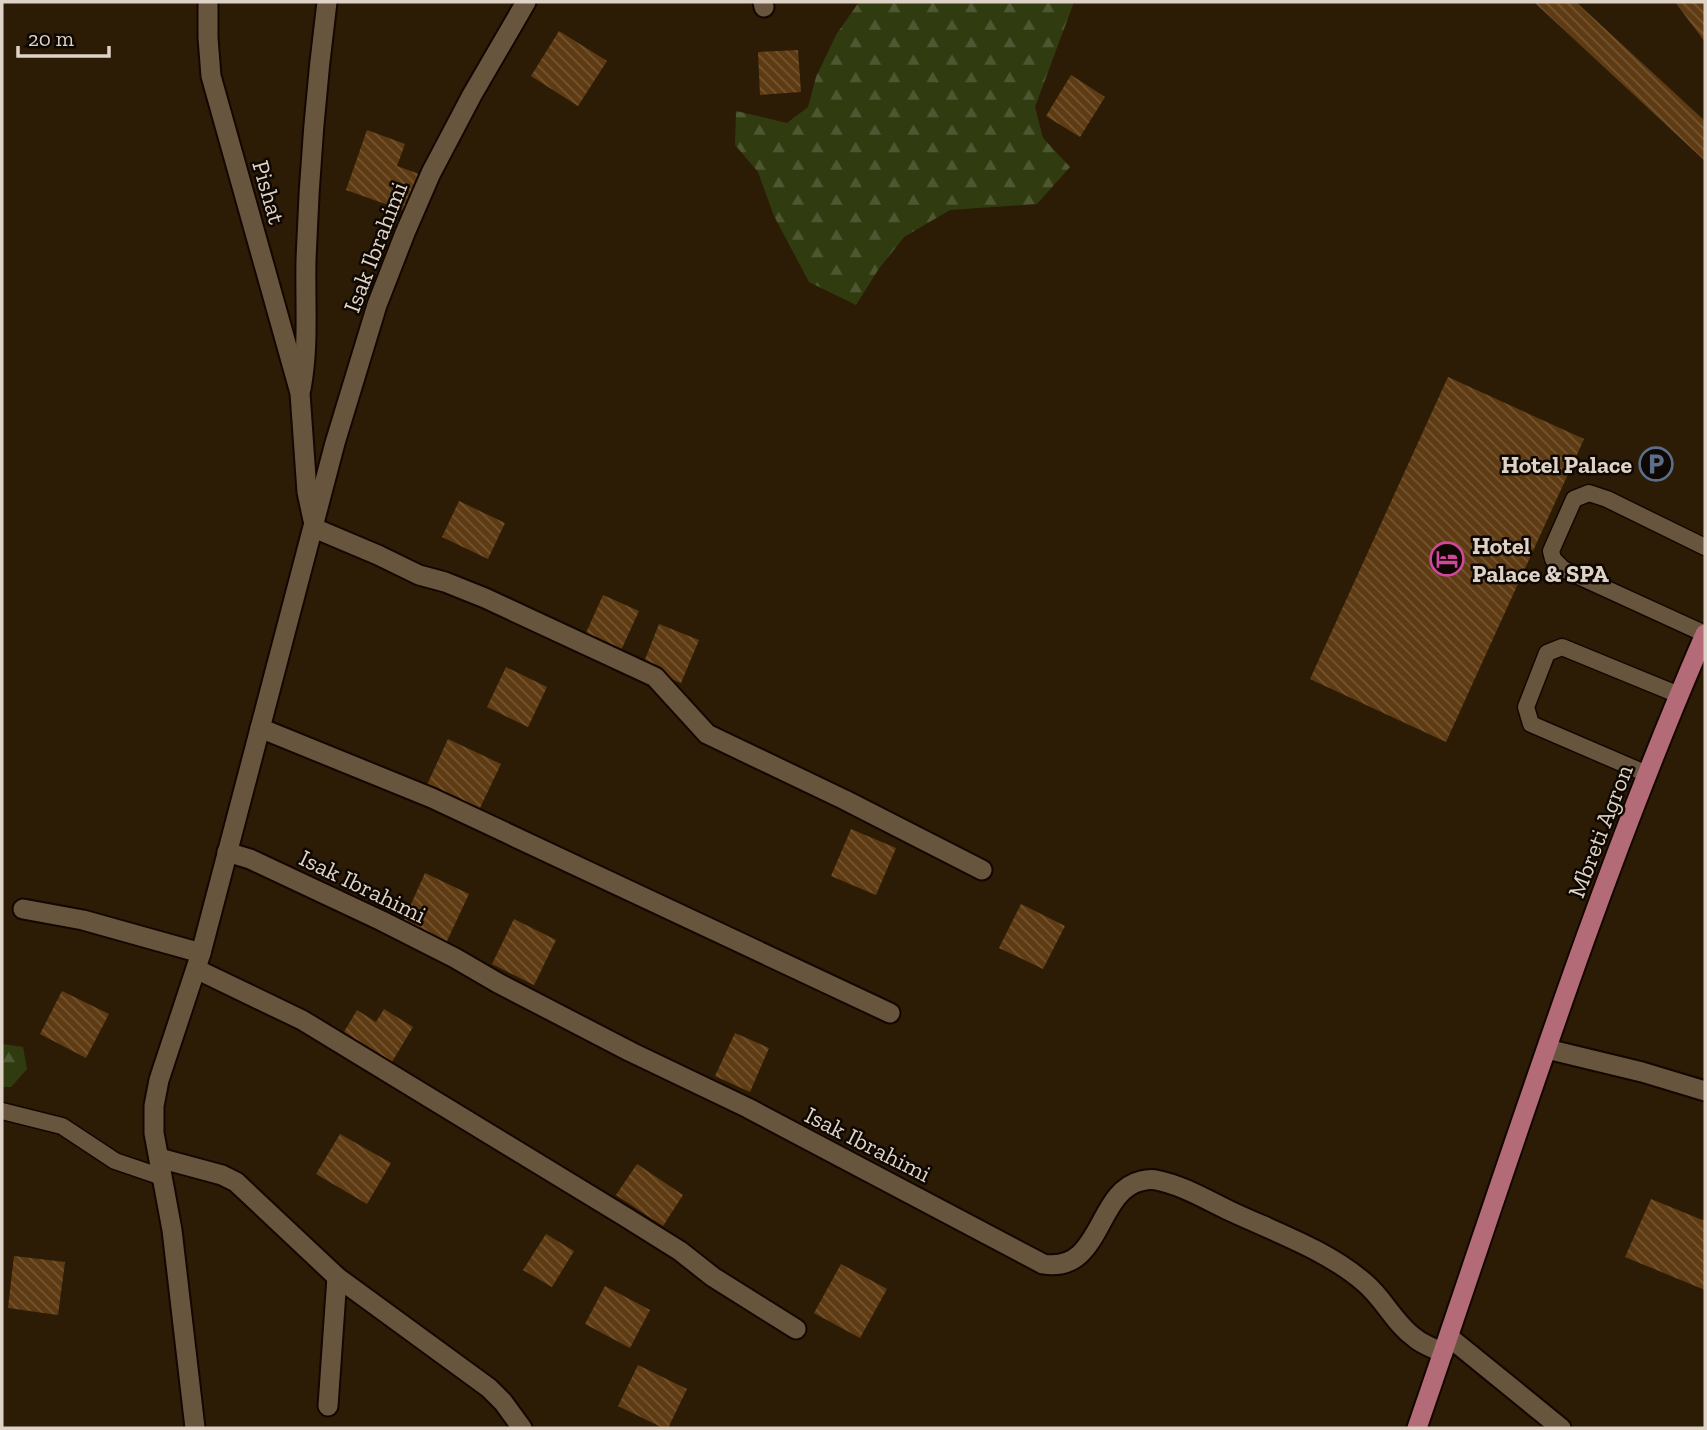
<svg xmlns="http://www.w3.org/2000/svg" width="1707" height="1430" font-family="'Zilla Slab',serif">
	<defs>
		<pattern id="forest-firs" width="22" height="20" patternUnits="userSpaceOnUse" patternTransform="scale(1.75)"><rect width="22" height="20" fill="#303c10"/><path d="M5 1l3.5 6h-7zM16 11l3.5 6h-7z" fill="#4e5731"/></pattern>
		<pattern id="building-back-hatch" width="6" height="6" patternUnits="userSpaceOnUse" patternTransform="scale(1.75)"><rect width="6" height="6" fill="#5e3b12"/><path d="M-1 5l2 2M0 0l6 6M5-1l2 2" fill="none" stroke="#755633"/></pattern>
	</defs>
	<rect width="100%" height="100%" fill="#2c1c06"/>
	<g fill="url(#forest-firs)">
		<path d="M859,2H1074L1035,107L1043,138L1070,167L1037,204L950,210L904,237L878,270L856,305L809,282L774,216L758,172L735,145L736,111L787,123L808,107L816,77L836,35Z"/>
		<path d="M2,1044L23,1047L27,1069L11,1087H2Z"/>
	</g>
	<g fill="url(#building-back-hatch)">
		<path d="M1534,2H1576L1705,121V161Z"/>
		<path d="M1675,2H1705V42Z"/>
		<path d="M559,31L607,61L578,106L531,76Z"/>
		<path d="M798,50L801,92L760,95L758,52Z"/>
		<path d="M1071,75L1105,97L1080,137L1046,116Z"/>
		<path d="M367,130L405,144L397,166L422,175L408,212L346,190Z"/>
		<path d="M1448,377L1584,439L1446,742L1310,679Z"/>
		<path d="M459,501L505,523L488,559L442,537Z"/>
		<path d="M603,595L639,611L617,659L582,642Z"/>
		<path d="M659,624L699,640L681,683L642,667Z"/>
		<path d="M506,667L547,687L528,727L487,707Z"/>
		<path d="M448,739L501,764L478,812L426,787Z"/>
		<path d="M851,829L896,848L876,895L831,876Z"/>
		<path d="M425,873L469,894L446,943L403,922Z"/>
		<path d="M1021,904L1065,926L1043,969L999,948Z"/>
		<path d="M514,919L556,940L534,985L492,964Z"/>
		<path d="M62,991L109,1014L86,1058L40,1034Z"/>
		<path d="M384,1009L413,1027L392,1062L344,1032L357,1010L376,1022Z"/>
		<path d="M735,1033L769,1048L750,1092L715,1076Z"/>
		<path d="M340,1134L391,1163L367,1204L316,1174Z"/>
		<path d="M637,1164L683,1195L663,1226L616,1195Z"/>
		<path d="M1651,1199L1705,1221V1290L1625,1257Z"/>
		<path d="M546,1234L574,1251L552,1287L523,1270Z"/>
		<path d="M14,1256L65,1262L58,1315L8,1308Z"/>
		<path d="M841,1264L887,1289L860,1338L814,1313Z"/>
		<path d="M605,1286L650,1310L630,1348L585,1324Z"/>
		<path d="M638,1365L687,1389L668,1428H663L618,1406Z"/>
	</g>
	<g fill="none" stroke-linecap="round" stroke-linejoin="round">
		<defs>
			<g id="service">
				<path d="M1705,634L1563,569L1553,559L1551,551L1574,499L1589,493L1607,499L1705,547"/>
				<path d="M1647,774L1531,724L1526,707L1547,653L1562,647L1679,695"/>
				<path d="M2,1111L62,1126L115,1161L162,1177"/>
			</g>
			<g id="minor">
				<path d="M208,2V38L211,76L300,393L307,492L313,520"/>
				<path d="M763,2L764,7"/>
				<path d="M301,389C309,346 305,303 306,260C309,174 316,87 327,2"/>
				<path d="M314,528L378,555L419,575L445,582L485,598L655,677L707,734L845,800L982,870"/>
				<path d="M260,728L432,798L890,1013"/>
				<path d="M227,852L250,859L382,921L455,958L498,983L631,1052L748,1108L1043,1264C1102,1274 1096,1191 1141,1181C1145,1180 1152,1179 1156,1180C1182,1185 1207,1200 1230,1211C1275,1232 1327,1250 1365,1283C1384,1299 1395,1324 1415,1338C1423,1345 1434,1348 1443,1353"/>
				<path d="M23,909L83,920L201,953"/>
				<path d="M196,969L302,1020L624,1216L680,1251L713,1277L796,1329"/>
				<path d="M1547,1049L1642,1072L1705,1091"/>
				<path d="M159,1158L222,1175L236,1182L337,1277L489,1388L503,1402L522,1428"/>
				<path d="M1449,1337L1561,1428"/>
				<path d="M328,1406L337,1277"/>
				<path d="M195,1428L172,1230L154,1133V1106L159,1080L201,953L335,443L377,305L405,233L431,173L472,95L526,2"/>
			</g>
			<path id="primary" d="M1417,1428C1509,1162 1593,892 1705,634"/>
		</defs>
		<use href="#service" stroke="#140600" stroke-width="19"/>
		<use href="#minor" stroke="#140600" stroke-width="23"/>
		<use href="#primary" stroke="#140600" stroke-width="23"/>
		<use href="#service" stroke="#68553e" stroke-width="16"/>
		<use href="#minor" stroke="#68553e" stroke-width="19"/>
		<use href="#primary" stroke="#b26b77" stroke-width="19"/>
	</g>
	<defs>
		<symbol id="parking-ring" viewBox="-11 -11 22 22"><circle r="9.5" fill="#0f0802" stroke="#5c6f8a" stroke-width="1.5"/><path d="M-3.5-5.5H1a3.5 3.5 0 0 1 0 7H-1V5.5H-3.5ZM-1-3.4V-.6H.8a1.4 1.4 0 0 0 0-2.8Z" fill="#5c6f8a"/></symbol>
		<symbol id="hotel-ring" viewBox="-11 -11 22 22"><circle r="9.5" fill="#0f0802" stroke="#d1479c" stroke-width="1.5"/><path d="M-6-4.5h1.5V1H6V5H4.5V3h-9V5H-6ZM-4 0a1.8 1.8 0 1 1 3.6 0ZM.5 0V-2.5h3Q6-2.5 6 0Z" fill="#d1479c"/></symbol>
	</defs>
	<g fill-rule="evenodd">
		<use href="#parking-ring" x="1637" y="445" width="38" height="38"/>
		<use href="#hotel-ring" x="1428" y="540" width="38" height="38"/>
	</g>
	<g text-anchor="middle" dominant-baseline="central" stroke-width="5" stroke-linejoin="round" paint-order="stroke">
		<g font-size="24" fill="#ded3c6" stroke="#0f0802">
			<text transform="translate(269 192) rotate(74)">Pishat</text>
			<text transform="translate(375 247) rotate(-69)">Isak Ibrahimi</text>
			<text transform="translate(1600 831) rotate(-69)">Mbreti Agron</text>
			<text transform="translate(363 886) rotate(26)">Isak Ibrahimi</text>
			<text transform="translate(868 1144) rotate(27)">Isak Ibrahimi</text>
		</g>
		<g font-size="24" font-weight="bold" fill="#ded3c6" stroke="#0f0802" text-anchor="end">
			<text x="1632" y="464">Hotel Palace</text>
			<text x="1472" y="545" text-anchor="start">Hotel<tspan x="1472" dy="28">Palace &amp; SPA</tspan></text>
		</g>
	</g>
	<rect width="1707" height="1430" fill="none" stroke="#ded3c6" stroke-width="7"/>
	<path d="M18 46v10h91v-10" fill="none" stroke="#ded3c6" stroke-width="3.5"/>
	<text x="28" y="46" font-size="21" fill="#ded3c6" stroke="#0f0802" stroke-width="5" paint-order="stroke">20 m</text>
</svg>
